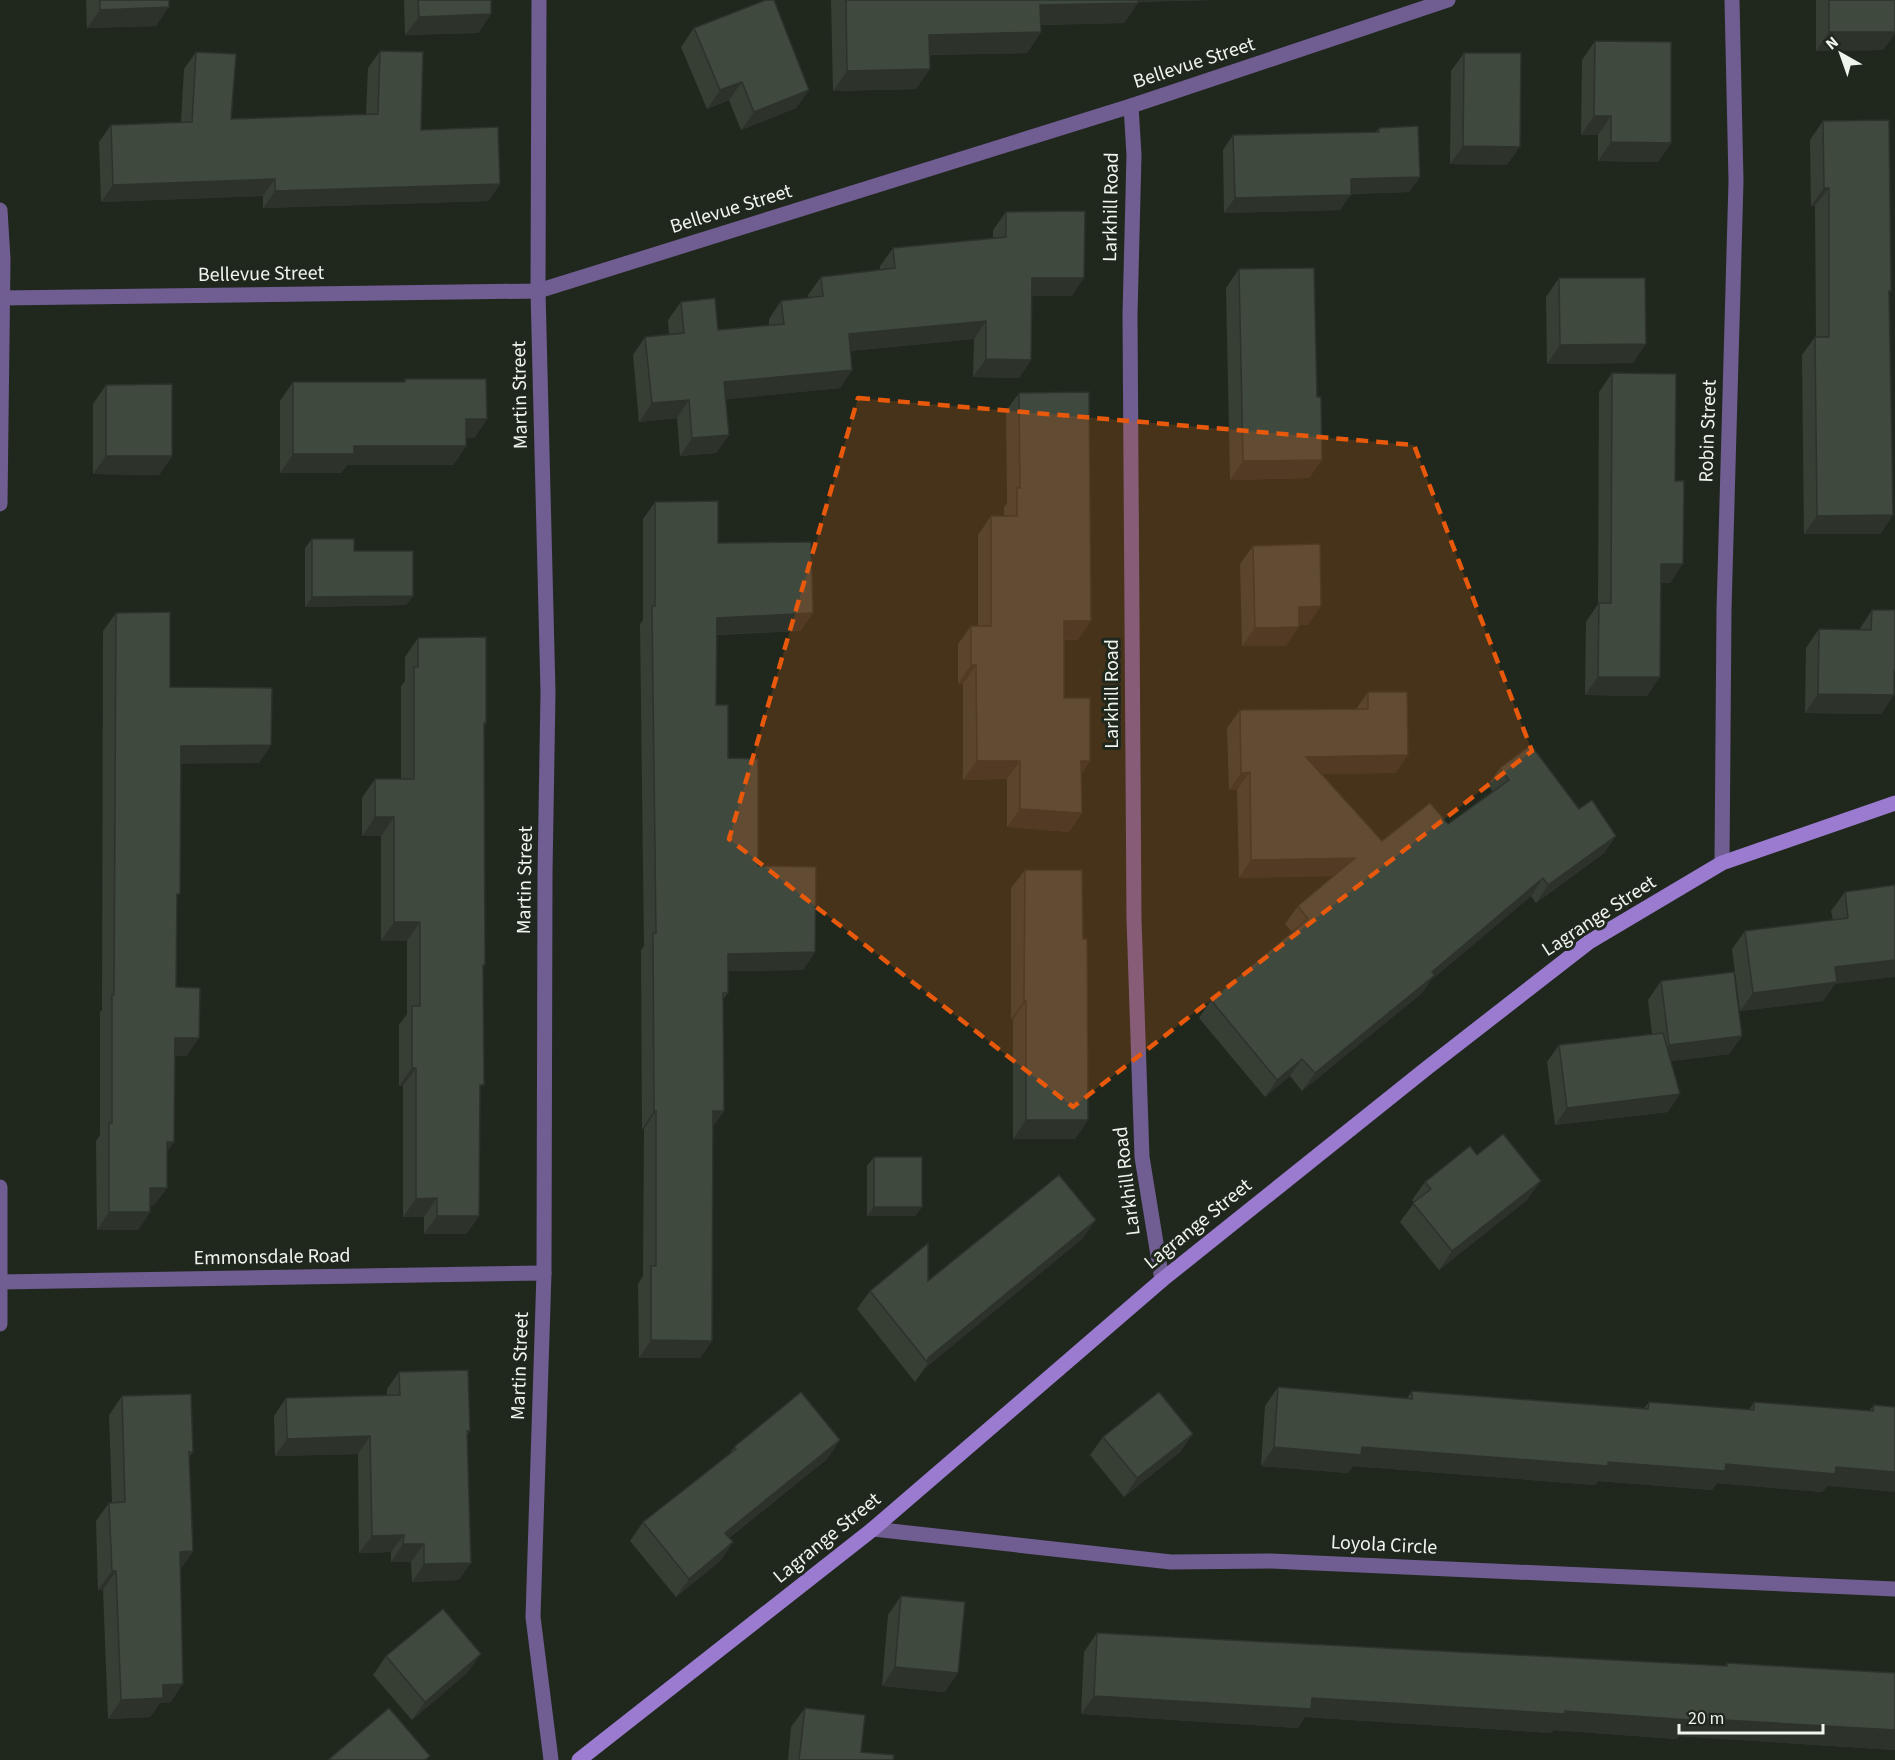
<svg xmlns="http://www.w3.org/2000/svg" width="1895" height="1760" font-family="'Source Sans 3',sans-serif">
	<rect width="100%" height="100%" fill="#20281e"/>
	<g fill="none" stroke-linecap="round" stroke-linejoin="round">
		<g stroke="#705d92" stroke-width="15">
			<path d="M539,0L538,291L548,692L545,874L544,1273L533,1617L551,1760"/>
			<path d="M1131,106L1134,155L1130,315L1134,919L1142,1157L1162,1280"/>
			<path d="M0,210L3,259L0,504"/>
			<path d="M0,298L538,291L1131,106L1448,0"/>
			<path d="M1722,863L1724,610L1736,181L1732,0"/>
			<path d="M0,1187V1324"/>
			<path d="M0,1282L544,1273"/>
			<path d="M873,1529L1171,1562L1271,1561L1895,1589"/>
		</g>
		<path stroke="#9a7bd0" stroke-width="15" d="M579,1760L873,1529L1162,1280L1427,1068L1589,942L1722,863L1895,803"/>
	</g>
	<g fill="#373f35">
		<path d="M86,0H169L156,26L87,28Z"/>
		<path d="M404,0H491V14L478,33L405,35Z"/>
		<path d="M831,0H1213L1138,2L1124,23L1041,25V32L1027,53L930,55L916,89L833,91Z"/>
		<path d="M1816,0H1895L1883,50L1816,51Z"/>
		<path d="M694,28L809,90L796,108L741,130L729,100L707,109L681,47Z"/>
		<path d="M1595,41L1671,143L1658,162L1598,161V135H1581L1582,60Z"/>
		<path d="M380,51L421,130L500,184L488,201L263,208V196L101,202L99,142L111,125L181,122L184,69L196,52L231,119L366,114L368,68Z"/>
		<path d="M1464,53L1507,165L1450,164L1451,71Z"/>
		<path d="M1823,121L1889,294L1893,515L1880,534H1804L1802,355L1815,337H1816L1815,206H1811L1810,140Z"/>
		<path d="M1379,128L1420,177L1409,192L1351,194L1340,210L1224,213L1223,150L1233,135L1376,132Z"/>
		<path d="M1006,212L1072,296H1032L1031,360L1019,378L973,377L974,339L850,351L852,370L840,388L725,399L729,435L716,453L680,456L677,418L639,422L633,355L645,337L669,335L668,320L681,302L718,330L769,325V319L781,301L809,298L808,295L821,277L880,270V266L893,248L993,239V230Z"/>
		<path d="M1239,269L1317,397L1322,460L1309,478L1230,480L1226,288Z"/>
		<path d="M1559,278L1633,363L1547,364L1546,297Z"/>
		<path d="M1612,373L1670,583H1661L1647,696L1585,695L1586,622L1598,604L1599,392Z"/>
		<path d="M405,379L487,419L474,438H466V446L453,465H347L341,473H280V401L293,382H403Z"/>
		<path d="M106,385L172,456L159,475L93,474V404Z"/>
		<path d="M1019,393L1078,640H1064V698L1090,761L1082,773V813L1069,832L1007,827V779L963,780V684H958V644L971,626H978V535L991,516H1004V507L1007,503L1006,411Z"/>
		<path d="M655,502L718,543L813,613L800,631L717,635L716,705L728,758L758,866L815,952L803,970L728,971V993L723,999L724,1111L713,1126L712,1341L700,1358H639L638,1284L643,1276L644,1129H642L641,950L644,946L640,624L643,620V519Z"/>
		<path d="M312,539L354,551L413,596L406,605L305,607V548Z"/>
		<path d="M1253,546L1308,625H1299L1286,646H1242L1240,564Z"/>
		<path d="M1872,610L1894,689V695L1881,714L1805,713L1806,648L1819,629L1859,630Z"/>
		<path d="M116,613L170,687L271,745L259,763H180L177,899L176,987L187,1056H175L167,1152V1188L154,1205L150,1206V1212L138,1230H97L96,1141L100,1135V1012L102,1010L103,631Z"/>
		<path d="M418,638L486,723L484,727L485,965L483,967L479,1091V1216L466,1234H424V1217H403V1086H399V1025L407,1014V941H381V836H362V798L375,779H401V686L405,681V657Z"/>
		<path d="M1368,692L1396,773L1322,774L1382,841L1448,824L1493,792L1488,785L1500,768L1579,809L1616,836L1604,853L1536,903L1531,896L1431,980L1422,993L1302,1091L1290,1076L1265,1097L1199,1018L1211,1000L1292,932L1285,924L1298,906L1334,876L1239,878L1237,790H1229L1227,728L1240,710L1356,709Z"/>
		<path d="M1025,870L1083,939L1088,1120L1075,1139H1013V1019H1011V888Z"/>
		<path d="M1895,885L1835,984L1823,1001L1740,1011L1732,949L1745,931L1833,920L1831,911L1845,892Z"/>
		<path d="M1661,981L1742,1036L1729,1054L1671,1061L1668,1112L1555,1125L1547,1062L1559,1045L1652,1034L1648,1000Z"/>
		<path d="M1477,1155L1527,1200L1439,1270L1400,1222L1414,1203L1412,1200L1425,1182Z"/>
		<path d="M874,1157L922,1207L915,1216H867V1166Z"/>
		<path d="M1083,1238L924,1369L915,1382L857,1309L870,1291L928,1281Z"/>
		<path d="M399,1372L470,1431L467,1435L459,1580L412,1582L411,1562H391V1552L359,1553L358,1454L275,1456L274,1416L286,1398L387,1395V1389Z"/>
		<path d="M1278,1387L1407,1398L1412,1391L1644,1408L1649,1402L1749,1410L1754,1402L1869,1411L1874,1405L1895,1407L1822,1492L1717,1483L1712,1490L1598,1481L1595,1485L1353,1466L1348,1473L1261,1466L1265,1406Z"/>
		<path d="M122,1396L193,1452L189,1457L193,1551L180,1570L170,1703H160L150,1717L108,1719L103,1590H98L96,1521L109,1503L112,1502L109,1415Z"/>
		<path d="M1193,1434L1180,1452L1124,1497L1090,1455L1103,1437Z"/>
		<path d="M840,1440L827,1459L729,1538L733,1542L720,1561L676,1597L630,1541L643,1522L729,1454L734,1447Z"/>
		<path d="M901,1596L945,1692L882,1686L888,1615Z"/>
		<path d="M1097,1633L1724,1666L1727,1663L1895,1673V1750L1679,1736L1677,1739L1553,1730L1552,1733L1305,1717L1298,1728L1081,1714L1084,1652Z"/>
		<path d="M386,1656L468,1672L412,1720L373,1675Z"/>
		<path d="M805,1708L861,1752L893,1760H788L791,1727Z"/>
	</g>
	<g fill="#2d332b">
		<path d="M1125,0H1213L1124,2Z"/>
		<path d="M1138,3L1124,23L1026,25L1040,5Z"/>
		<path d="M169,7L156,26L87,28L100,10Z"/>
		<path d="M491,14L478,33L405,35L419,17Z"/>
		<path d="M1041,32L1027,53L915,55L929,35Z"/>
		<path d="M1829,32H1895V34L1883,50L1816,51Z"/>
		<path d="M930,69L916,89L833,91L847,71Z"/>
		<path d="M742,82L729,100L707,109L720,90Z"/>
		<path d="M809,90L796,108L741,130L754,112Z"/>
		<path d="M1594,116H1611L1598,135H1581Z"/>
		<path d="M1611,142L1671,143L1658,162L1598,161Z"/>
		<path d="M1463,146L1520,147L1507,165L1450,164Z"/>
		<path d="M1420,177L1409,192L1341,194L1351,179Z"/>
		<path d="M275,179L263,196L101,202L113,185Z"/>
		<path d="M500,184L488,201L263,208L275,191Z"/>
		<path d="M1824,188H1829L1815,206H1811Z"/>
		<path d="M1351,195L1340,210L1224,213L1235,198Z"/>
		<path d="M1032,278H1084L1072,296H1019Z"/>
		<path d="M986,321L974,339L836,352L849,334Z"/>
		<path d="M1646,344L1633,363L1547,364L1560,345Z"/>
		<path d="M986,359L1031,360L1019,378L973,377Z"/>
		<path d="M852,370L840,388L711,401L724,382Z"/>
		<path d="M689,400L677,418L639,422L652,403Z"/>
		<path d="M466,419H487L474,438H453Z"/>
		<path d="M729,435L716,453L680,456L692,438Z"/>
		<path d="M354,446H466L453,465H347L341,473H280L293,454Z"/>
		<path d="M106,456H172L159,475L93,474Z"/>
		<path d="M1322,460L1309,478L1230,480L1243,461Z"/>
		<path d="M1893,515L1880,534H1804L1817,516Z"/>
		<path d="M1661,564H1683L1670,583H1648Z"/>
		<path d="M413,596L406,605L305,607L312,597Z"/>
		<path d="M1321,606L1308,625L1286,626L1299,607Z"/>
		<path d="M813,613L800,631L704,635L717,618Z"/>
		<path d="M1064,621H1091L1078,640L1051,639Z"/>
		<path d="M1299,627L1286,646H1242L1255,628Z"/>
		<path d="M971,665H976L963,684H958Z"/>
		<path d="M1598,677H1660L1647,696L1585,695Z"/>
		<path d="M1818,694L1894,695L1881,714L1805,713Z"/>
		<path d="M271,745L259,763L168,764L181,746Z"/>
		<path d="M1408,755L1396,773L1294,774L1306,757Z"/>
		<path d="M977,761H1020L1007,779L963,780Z"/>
		<path d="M1081,761H1090L1077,779Z"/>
		<path d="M1250,772L1237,790H1229L1241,773Z"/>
		<path d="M1020,809L1082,813L1069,832L1007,827Z"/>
		<path d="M375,817H394L381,836H362Z"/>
		<path d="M1616,836L1604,853L1536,903L1548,885Z"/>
		<path d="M1355,858L1342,876L1239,878L1251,860Z"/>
		<path d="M1543,878L1531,896L1431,980L1422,993L1302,1091L1315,1073L1432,972Z"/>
		<path d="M394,922H420L407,941H381Z"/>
		<path d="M815,952L803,970L715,971L728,954Z"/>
		<path d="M1895,960V977L1835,984L1823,1001L1740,1011L1753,993L1835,967Z"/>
		<path d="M1024,1001H1026L1013,1019H1011Z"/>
		<path d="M1742,1036L1729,1054L1656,1063L1669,1045Z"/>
		<path d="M175,1038H199L187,1056H162Z"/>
		<path d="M1302,1059L1290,1076L1265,1097L1277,1080Z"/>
		<path d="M412,1068H416L403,1086H399Z"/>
		<path d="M1680,1094L1668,1112L1555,1125L1567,1108Z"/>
		<path d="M654,1111H656L644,1129H642Z"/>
		<path d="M713,1111H724L712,1128Z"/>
		<path d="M1026,1120H1088L1075,1139H1013Z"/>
		<path d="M167,1142H174L162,1160Z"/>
		<path d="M1541,1181L1527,1200L1439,1270L1452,1251Z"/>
		<path d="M150,1188H167L154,1205L138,1206Z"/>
		<path d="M437,1198L424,1217H403L416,1199Z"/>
		<path d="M874,1207H922L915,1216H867Z"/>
		<path d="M109,1212H150L138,1230H97Z"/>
		<path d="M437,1216H479L466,1234H424Z"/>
		<path d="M1096,1220L1083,1238L924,1369L928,1363V1358Z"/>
		<path d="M651,1340L712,1341L700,1358H639Z"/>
		<path d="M1193,1434L1180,1452L1124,1497L1137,1478Z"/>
		<path d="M370,1436L358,1454L275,1456L287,1439Z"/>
		<path d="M840,1440L827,1459L712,1551L725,1533Z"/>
		<path d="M1274,1447H1362L1608,1462L1836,1467L1895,1472V1492L1827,1486L1822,1492L1717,1483L1712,1490L1598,1481L1595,1485L1353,1466L1348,1473L1261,1466Z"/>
		<path d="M404,1535L391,1552L359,1553L372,1536Z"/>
		<path d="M733,1542L720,1561L676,1597L689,1579Z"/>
		<path d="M403,1544H424L411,1562H391Z"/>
		<path d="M193,1551L180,1570V1552Z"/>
		<path d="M471,1563L459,1580L412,1582L424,1564Z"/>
		<path d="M112,1571H116L103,1590H98Z"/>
		<path d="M481,1654L468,1672L412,1720L425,1702Z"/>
		<path d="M895,1667L958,1673L945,1692L882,1686Z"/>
		<path d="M183,1684L170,1703H160L150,1717L108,1719L121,1700L163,1685Z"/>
		<path d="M1094,1696L1312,1698L1690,1718L1895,1730V1750L1679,1736L1677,1739L1553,1730L1552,1733L1305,1717L1298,1728L1081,1714Z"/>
	</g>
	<g fill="#40493e" stroke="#2d332b" stroke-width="1.5">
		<path d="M100,0H169V7L100,10Z"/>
		<path d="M418,0H491V14L419,17Z"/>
		<path d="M766,0H774L809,90L754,112L742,82L720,90L694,28Z"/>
		<path d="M846,0H1138V3L1040,5L1041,32L929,35L930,69L847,71Z"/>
		<rect x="1829" y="0" width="66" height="32"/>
		<path d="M1595,41L1671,42V143L1611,142V116H1594Z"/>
		<path d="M380,51L423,52L421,130L498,127L500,184L275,191V179L113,185L111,125L192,122L196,52L236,54L231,119L378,114Z"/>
		<path d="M1464,53H1521L1520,147L1463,146Z"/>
		<path d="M1889,120L1891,291H1889L1893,515L1817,516L1815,337H1829V188H1824L1823,121Z"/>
		<path d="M1418,126L1420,177L1351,179V195L1235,198L1233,135L1379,132V128Z"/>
		<path d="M1085,211L1084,278H1032L1031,360L986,359V321L849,334L852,370L724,382L729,435L692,438L689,400L652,403L645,337L684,333L681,302L715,298L718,330L784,324L781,301L823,296L821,277L895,268L893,248L1006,237V212Z"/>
		<path d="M1314,268L1317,397H1321L1322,460L1243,461L1239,269Z"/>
		<path d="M1559,278H1645L1646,344L1560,345Z"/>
		<path d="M1612,373L1676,374L1675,481H1684L1683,564H1661L1660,677H1598L1599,603H1611Z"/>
		<path d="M405,379H486L487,419H466V446H354V454H293V382H405Z"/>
		<path d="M172,384V456H106V385Z"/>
		<path d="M1089,392L1091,621H1064V698H1090V761H1081L1082,813L1020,809V761H977L976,665H971V626H991V516H1017V488H1020L1019,393Z"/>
		<path d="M718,501V543L811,542L813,613L717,618L716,705H728V758L758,759V866L816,867L815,952L728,954V993H723L724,1111H713L712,1341L651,1340V1266H656V1111H654L653,933H656L652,606H655V502Z"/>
		<path d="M312,539H354V551H413V596L312,597Z"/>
		<path d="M1320,544L1321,606L1299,607V627L1255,628L1253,546Z"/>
		<path d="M1872,610H1895V671H1894V695L1818,694L1819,629L1871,630Z"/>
		<path d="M170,612V687L272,688L271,745L181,746L180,894H177L176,987L200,988L199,1038H175L174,1142H167V1188H150V1212H109V1123H112V995H114L116,613Z"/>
		<path d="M486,637V723H484L485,965H483L484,1085H480L479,1216H437V1198L416,1199V1068H412V1006H420V922H394V817H375V779H414V667H418V638Z"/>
		<path d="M1368,692H1407L1408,755L1306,757L1382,841L1430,803L1448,824L1509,780L1500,768L1531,745L1579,809L1592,800L1616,836L1548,885L1543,878L1432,972L1435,975L1315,1073L1302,1059L1277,1080L1211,1000L1308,919L1298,906L1355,858L1251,860L1250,772L1241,773L1240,710L1368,709Z"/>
		<path d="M1025,870H1082L1083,939H1087L1088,1120H1026V1001H1024Z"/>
		<path d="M1895,885V960L1835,967L1837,982L1753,993L1745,931L1848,918L1845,892Z"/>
		<path d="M1734,972L1742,1036L1669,1045L1661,981Z"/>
		<path d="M1663,1033L1680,1094L1567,1108L1559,1045Z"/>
		<path d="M1503,1134L1541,1181L1452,1251L1413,1203L1431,1189L1425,1182L1470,1146L1477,1155Z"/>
		<rect x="874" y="1157" width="48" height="50"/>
		<path d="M1059,1175L1096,1220L928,1358V1363L870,1291L928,1243V1281Z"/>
		<path d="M468,1370L470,1431H467L471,1563L424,1564V1544H403L404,1535L372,1536L370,1436L287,1439L286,1398L400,1395L399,1372Z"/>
		<path d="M1278,1387L1412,1399V1391L1648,1409L1649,1402L1754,1410V1402L1873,1411L1874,1405L1895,1407V1472L1836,1467L1835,1474L1726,1464L1725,1471L1608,1462V1466L1362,1447L1361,1455L1274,1447Z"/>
		<path d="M801,1392L840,1440L725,1533L733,1542L689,1579L643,1522L736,1449L734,1447Z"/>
		<path d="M1159,1392L1193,1434L1137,1478L1103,1437Z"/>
		<path d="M191,1394L193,1452H189L193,1551L180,1552L183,1684L163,1685V1698L121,1700L116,1571H112L109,1503L125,1502L122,1396Z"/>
		<path d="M901,1596L965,1602L958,1673L895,1667Z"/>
		<path d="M443,1609L481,1654L425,1702L386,1656Z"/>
		<path d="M1097,1633L1727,1666V1663L1895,1673V1730L1690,1718V1720L1565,1711V1714L1312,1698L1311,1709L1094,1696Z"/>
		<path d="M389,1708L430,1756L425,1760H328Z"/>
		<path d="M805,1708L865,1715L861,1752L894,1755L893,1760H799Z"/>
	</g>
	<path fill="#e8590c" fill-opacity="0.2" stroke="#e8590c" stroke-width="4.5" stroke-dasharray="12 8" stroke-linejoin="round" d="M858,398L1414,445L1532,751L1073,1107L729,839Z"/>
	<g text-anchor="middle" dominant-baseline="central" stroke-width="6" stroke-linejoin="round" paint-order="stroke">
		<g font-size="20" fill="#eff4ed" stroke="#20281e">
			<text transform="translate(1194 63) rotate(-18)">Bellevue Street</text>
			<text transform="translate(1111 207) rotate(-89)">Larkhill Road</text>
			<text transform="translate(731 209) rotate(-17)">Bellevue Street</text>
			<text transform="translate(261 274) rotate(-1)">Bellevue Street</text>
			<text transform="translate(520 395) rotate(-91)">Martin Street</text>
			<text transform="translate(1708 431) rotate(-88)">Robin Street</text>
			<text transform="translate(1112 694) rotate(-90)">Larkhill Road</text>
			<text transform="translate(525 880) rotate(-89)">Martin Street</text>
			<text transform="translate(1599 916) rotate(-33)">Lagrange Street</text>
			<text transform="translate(1127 1181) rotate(-97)">Larkhill Road</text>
			<text transform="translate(1198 1224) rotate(-39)">Lagrange Street</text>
			<text transform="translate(272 1257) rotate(-1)">Emmonsdale Road</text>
			<text transform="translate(520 1366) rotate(-88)">Martin Street</text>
			<text transform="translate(827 1538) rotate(-39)">Lagrange Street</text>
			<text transform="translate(1384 1545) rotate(3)">Loyola Circle</text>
		</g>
	</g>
	<g transform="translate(1841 54) rotate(320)" stroke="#20281e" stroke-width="4.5" paint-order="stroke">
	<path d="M0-4.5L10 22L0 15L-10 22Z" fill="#eff4ed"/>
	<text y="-9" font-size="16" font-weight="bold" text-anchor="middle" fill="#eff4ed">N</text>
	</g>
	<path d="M1679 1724v9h144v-9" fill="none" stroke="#eff4ed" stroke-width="3"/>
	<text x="1688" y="1724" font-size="18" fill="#eff4ed" stroke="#20281e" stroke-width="4.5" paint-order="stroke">20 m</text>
</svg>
